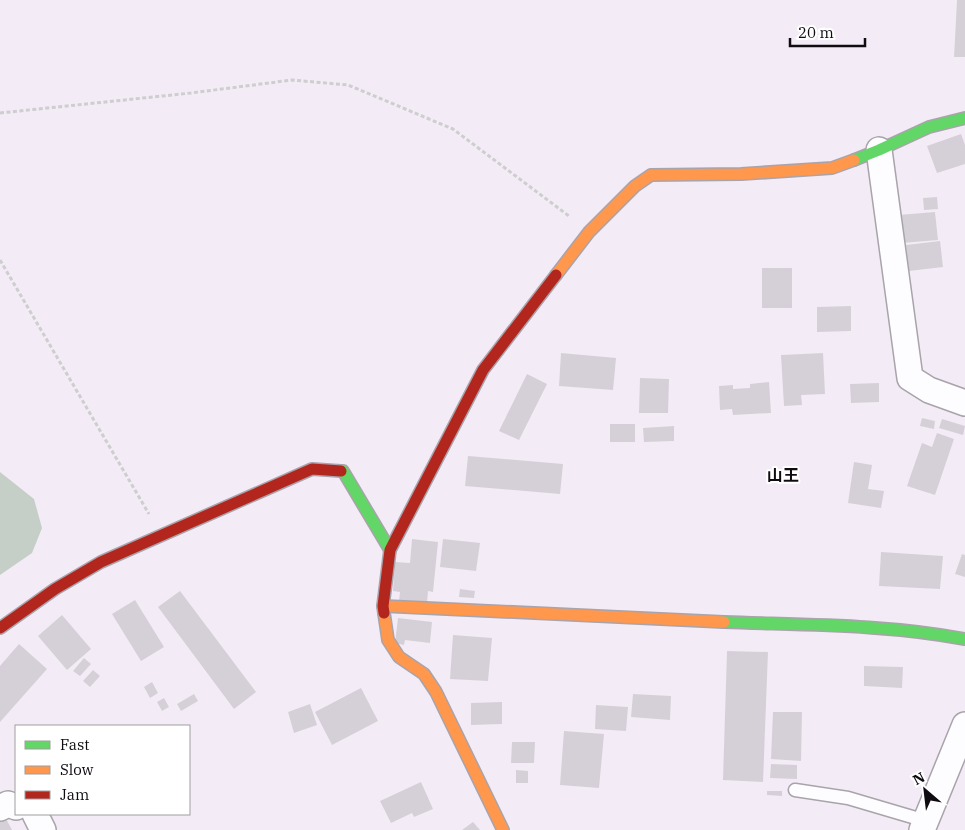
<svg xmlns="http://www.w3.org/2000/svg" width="965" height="830" font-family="'IBM Plex Serif','Noto Sans JP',serif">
	<rect width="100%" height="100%" fill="#f3ecf6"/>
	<path fill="#c5cfc7" d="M0,472L34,499L42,528L32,553L0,575Z"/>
	<g fill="#d5d0d8">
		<path d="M957,0H965V57H954Z"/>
		<path d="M961,134L965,145V164L937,173L927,146Z"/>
		<path d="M937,197L938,209L924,210L923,198Z"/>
		<path d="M935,212L938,240L902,243L899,215Z"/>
		<path d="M940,241L943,267L909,271L906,245Z"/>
		<rect x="762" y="268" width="30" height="40"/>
		<path d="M851,306V331L817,332V307Z"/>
		<path d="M561,353L616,358L613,390L559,386Z"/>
		<path d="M823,353L825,394L801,395L802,405L784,406L781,355Z"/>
		<path d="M527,374L547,384L519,440L499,431Z"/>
		<path d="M640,378L669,379L668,413H639Z"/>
		<path d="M769,382L771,413L733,415L732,409L720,410L719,386L733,385V389L750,388V384Z"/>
		<path d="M879,383V402L851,403L850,384Z"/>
		<path d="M922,418L935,421L934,429L920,426Z"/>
		<path d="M942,419L965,426L963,435L939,428Z"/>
		<rect x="610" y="424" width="25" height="18"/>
		<path d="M674,426V441L644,442L643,428Z"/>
		<path d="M937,433L954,439L935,495L907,486L922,443L932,447Z"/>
		<path d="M468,456L563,464L560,494L465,486Z"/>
		<path d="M854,462L872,465L868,489L884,491L881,508L848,503Z"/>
		<path d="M412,539L438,542L433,592L428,591L427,603L399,601L400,592L393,591L395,562L410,563Z"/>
		<path d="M443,539L480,543L476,571L440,567Z"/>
		<path d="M881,552L943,556L940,589L879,586Z"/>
		<path d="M962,554L965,555V577L955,574Z"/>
		<path d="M460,589L475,591L474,598L459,597Z"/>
		<path d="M180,591L256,692L234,709L158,607Z"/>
		<path d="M135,600L164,647L141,661L112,614Z"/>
		<path d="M62,615L91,649L67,670L38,636Z"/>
		<path d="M398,618L432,622L430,643L405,640L404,645L395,643Z"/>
		<path d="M453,635L492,638L488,681L450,679Z"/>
		<path d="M19,644L47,669L0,722V666Z"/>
		<path d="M727,651L768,652L763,782L723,780Z"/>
		<path d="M84,658L91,664L80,676L73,671Z"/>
		<path d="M864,666L903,667L902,688L864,686Z"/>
		<path d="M93,670L100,676L90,687L83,681Z"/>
		<path d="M152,682L158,693L150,698L144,687Z"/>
		<path d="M361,688L378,721L332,745L315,712Z"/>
		<path d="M194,694L198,701L181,711L177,704Z"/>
		<path d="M633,694L671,696L670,720L631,717Z"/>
		<path d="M164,698L169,707L162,711L157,702Z"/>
		<path d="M502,702V724L471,725V703Z"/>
		<path d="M310,704L317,725L294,733L288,712Z"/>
		<path d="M596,705L628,707L626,731L595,729Z"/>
		<path d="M773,712H802L801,761L771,759Z"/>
		<path d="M564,731L604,734L599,788L560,785Z"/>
		<path d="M512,742H535L534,763H511Z"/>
		<path d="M771,764L797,765V779L770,778Z"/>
		<path d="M516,770L528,771V783H516Z"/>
		<path d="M421,782L433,809L414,817L412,813L391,823L380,801Z"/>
		<path d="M767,791H782V796L767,795Z"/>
		<path d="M3,813L12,830H0V815Z"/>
		<path d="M473,822L480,830H462Z"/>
	</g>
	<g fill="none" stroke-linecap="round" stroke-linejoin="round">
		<defs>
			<path id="lane" d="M795,790L848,798L926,821"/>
			<g id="street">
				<path d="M879,150L910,378L929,390L965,403"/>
				<path d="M0,808L8,804L16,807"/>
				<path d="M35,814L43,830"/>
				<path d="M922,830L965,725"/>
			</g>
			<g id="fast">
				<path d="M854,160L879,150L929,127L965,118"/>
				<path d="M341,471H343L390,550"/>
				<path d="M724,622C805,625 885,624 965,639"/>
			</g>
			<g id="slow">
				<path d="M556,275L589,232L635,186L651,175L741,174L832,168L854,160"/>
				<path d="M383,606L724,622"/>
				<path d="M384,613L388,640L399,657L424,674L436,692L503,830"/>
			</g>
			<g id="jam">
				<path d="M384,613L383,606L390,550L483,370L556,275"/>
				<path d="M0,628L55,589L101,562L312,469L341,471"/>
			</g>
		</defs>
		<use href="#lane" stroke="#a9a3ab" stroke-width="15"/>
		<use href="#street" stroke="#a9a3ab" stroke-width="28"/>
		<use href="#fast" stroke="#a9a3ab" stroke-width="14"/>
		<use href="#slow" stroke="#a9a3ab" stroke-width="14"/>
		<use href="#jam" stroke="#a9a3ab" stroke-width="14"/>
		<g stroke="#cecdcf" stroke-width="3" stroke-dasharray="4 2.5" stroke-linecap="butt">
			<path d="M0,113L191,93L292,80L348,85L453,129L569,216"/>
			<path d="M0,260L149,514"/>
		</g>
		<use href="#lane" stroke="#fdfcfe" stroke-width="12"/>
		<use href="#street" stroke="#fdfcfe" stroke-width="25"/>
		<use href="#fast" stroke="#63d668" stroke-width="11"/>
		<use href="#slow" stroke="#ff974d" stroke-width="11"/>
		<use href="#jam" stroke="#b3261e" stroke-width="11"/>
	</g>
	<g text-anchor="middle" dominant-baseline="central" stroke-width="4" stroke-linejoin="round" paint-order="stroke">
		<g font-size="16" font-weight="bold" fill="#0f0b11" stroke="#fff">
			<text x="783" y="475">山王</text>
		</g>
	</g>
	<rect x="15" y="725" width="175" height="90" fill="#ffffff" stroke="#9f9da0"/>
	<rect x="25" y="741" width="25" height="8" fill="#63d668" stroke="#9f9da0"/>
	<text x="60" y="750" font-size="15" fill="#0f0b11">Fast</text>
	<rect x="25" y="766" width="25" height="8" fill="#ff974d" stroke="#9f9da0"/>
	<text x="60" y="775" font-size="15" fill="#0f0b11">Slow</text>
	<rect x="25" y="791" width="25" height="8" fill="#b3261e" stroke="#9f9da0"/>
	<text x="60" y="800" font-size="15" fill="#0f0b11">Jam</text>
	<g transform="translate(925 790) rotate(332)" stroke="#ffffff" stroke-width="4" paint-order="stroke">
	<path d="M0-4L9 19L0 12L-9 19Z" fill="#0f0b11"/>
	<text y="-8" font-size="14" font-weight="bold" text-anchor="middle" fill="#0f0b11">N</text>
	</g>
	<path d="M790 38v8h75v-8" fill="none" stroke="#0f0b11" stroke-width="2.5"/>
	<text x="798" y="38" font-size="15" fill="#0f0b11" stroke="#ffffff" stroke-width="4" paint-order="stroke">20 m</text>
</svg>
